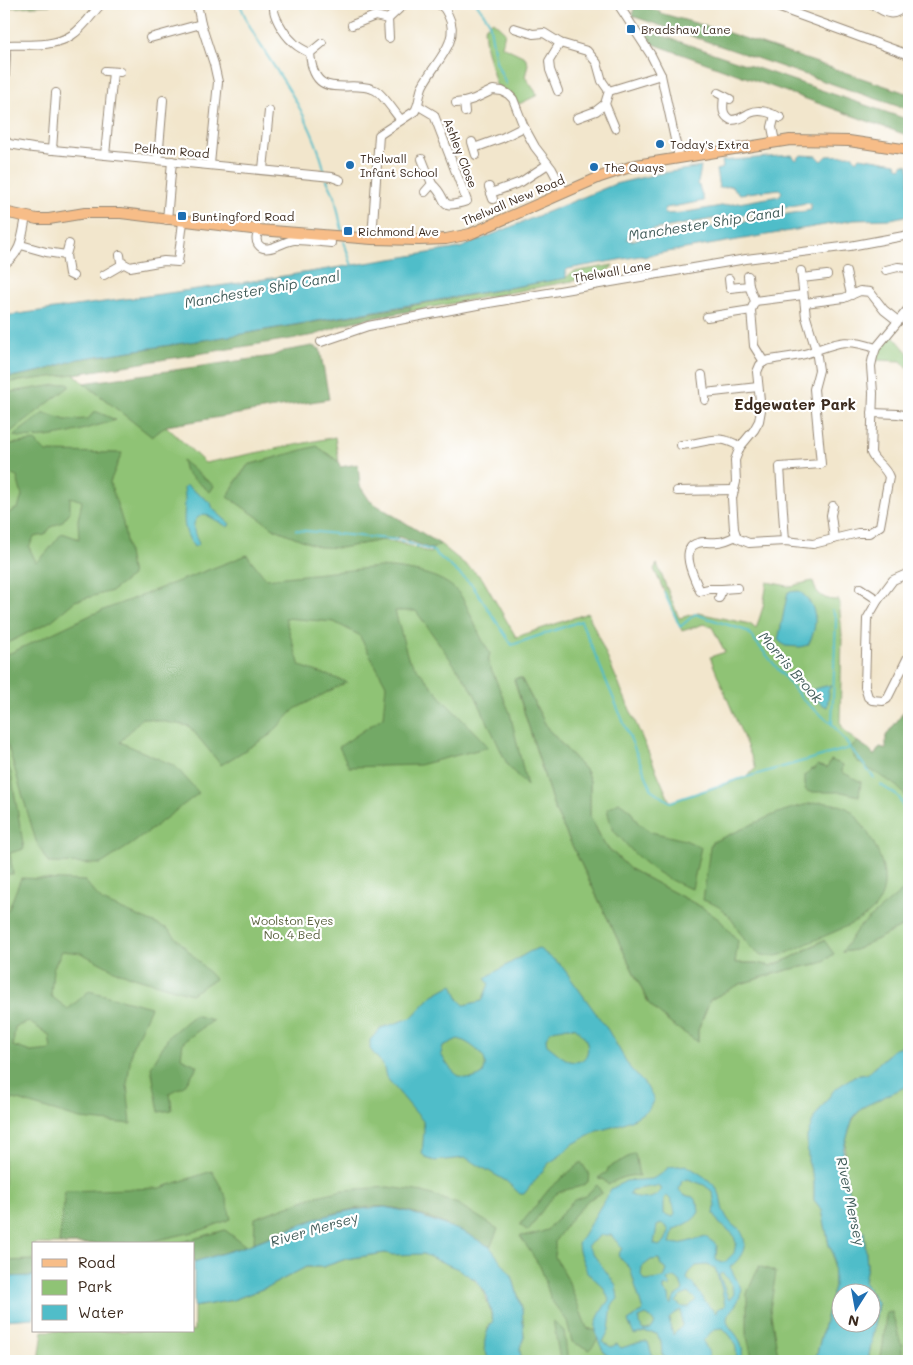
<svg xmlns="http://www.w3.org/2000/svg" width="913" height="1365" font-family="Mali,sans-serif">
	<rect width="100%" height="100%" fill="#fff"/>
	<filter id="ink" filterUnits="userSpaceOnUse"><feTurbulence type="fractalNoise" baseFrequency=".02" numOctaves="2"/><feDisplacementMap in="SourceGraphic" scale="10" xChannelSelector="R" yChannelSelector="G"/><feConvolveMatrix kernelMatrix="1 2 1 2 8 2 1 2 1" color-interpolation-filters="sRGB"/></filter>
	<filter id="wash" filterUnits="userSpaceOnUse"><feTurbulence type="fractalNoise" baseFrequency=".0096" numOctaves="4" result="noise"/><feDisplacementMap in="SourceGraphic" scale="20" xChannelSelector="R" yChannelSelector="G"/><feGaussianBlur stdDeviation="1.12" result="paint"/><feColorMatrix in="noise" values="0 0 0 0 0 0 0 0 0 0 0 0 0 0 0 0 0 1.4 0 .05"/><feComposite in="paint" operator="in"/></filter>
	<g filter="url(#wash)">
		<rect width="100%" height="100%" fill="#f2e6cc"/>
		<g fill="#8fc375" stroke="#65764a" fill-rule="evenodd">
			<path d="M4,4H51L50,5L4,8Z"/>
			<path d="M493,21L505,32L502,46L525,57L528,64L525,77L538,95L519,104L512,95L496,85L486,48L484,28Z"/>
			<path d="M613,265L611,268L599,276L411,311L410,306L566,278L572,272Z"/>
			<path d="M889,331L909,354V370L901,361L873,360Z"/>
			<path d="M64,364L84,383L152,436L166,426L205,463L335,437L339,462L317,447L248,465L235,483L369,539L396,542L431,553L432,549L440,544L482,578L516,637L588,613L670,802L760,773L747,776L756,768L710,657L725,652L712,627L704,624L682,631L654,569L657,564L679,618L698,613L750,624L756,629L763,607L767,582L793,587L795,585L813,581C815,595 826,601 839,600L842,636L840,722C846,740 865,742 874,756L880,747L887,749L886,736L909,705V894L902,891L843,952L855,950L909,923V1041L893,1050L867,1074L854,1076L808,1161L814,1180V1200L822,1210L829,1245L833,1253L834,1286L815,1361H521L520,1348L524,1337L522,1309L512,1276L353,1210L321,1217L246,1246L194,1262V1244H34V1276L4,1277V383L5,382V378L42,371ZM521,678L548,729L586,771L590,781V816L604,844L630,869L703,908L735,963H756L770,966L791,958L823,940L821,963L787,970L740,984L710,1000L698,1030V1041L671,1024L649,1004L555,810L514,680Z"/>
			<path d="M909,1085V1361H868L878,1304L864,1282L867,1265L864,1232H856C849,1197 832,1138 861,1109C869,1101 898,1089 909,1085Z"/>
			<path d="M385,1253C398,1256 411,1251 424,1254C431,1256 439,1260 446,1263C479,1277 484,1287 493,1321L488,1327V1361H39L43,1331H194V1307L233,1300L270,1286L306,1267H323L346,1259Z"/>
		</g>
		<g fill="#73a966" stroke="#576a42" fill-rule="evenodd">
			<path d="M635,5L660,11V13L720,30L909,94V110L632,16Z"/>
			<path d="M637,27L909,120V136L645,41Z"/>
			<path d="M410,306L411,311L351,322L315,335L74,374L5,383V378L42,371L78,359L236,335Z"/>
			<path d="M312,346L320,349L329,399L166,426L152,437L84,383L272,356L284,351Z"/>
			<path d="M69,383V387L4,437V393Z"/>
			<path d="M95,411L116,420C82,430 48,442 13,436L44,413L66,420L88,419Z"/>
			<path d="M35,441L46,452L122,453L110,482L123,523L132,576L112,591L75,601L51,621L4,645V515L18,508L22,496L17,477L4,471V446L10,444ZM70,497L82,501L78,520L79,539L62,533L46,553L36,562L29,547L34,537L45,535L51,527L62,522L70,512Z"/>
			<path d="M317,446L339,462L340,467L358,464L360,486L370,501L440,544L432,549L399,537L341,548L319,547L275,529L228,497L235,483L248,465Z"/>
			<path d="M182,460L214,486L210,492L185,472Z"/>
			<path d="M247,555L266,579L379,567C407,569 450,573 464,601C473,618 479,637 490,653L488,662L510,713L527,786L508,766L473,691L416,611H395L408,658L446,703L489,747L419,765L349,767L339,747L383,717L386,685L359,635L334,622L285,618L300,666L347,682L295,709L270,735L221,765L189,726L142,718L120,742L175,766L199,793L132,844L101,864L48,863L36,841L4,733V656L93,614Z"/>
			<path d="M521,678L548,729L586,771L590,781V816L604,844L630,869L703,908L720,920L738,941L735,963H756L771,966L791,958L824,940L834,954L821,963L787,970L740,984L710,1000L698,1030V1042L671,1024L649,1004L555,810L514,679Z"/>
			<path d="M909,705V803C902,783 874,774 858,762C854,759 852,753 850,748L858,742L870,750L874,756L880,747L886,749V736Z"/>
			<path d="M4,753L11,773L24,849L10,853L13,874H4Z"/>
			<path d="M831,760L843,765L842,772L861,782L859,796L842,792H809L805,789V775L811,769H815L817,765L827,768Z"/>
			<path d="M619,802L630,810L638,823L651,832L685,840L701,847L692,889C665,880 643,865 625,843C622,839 617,835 614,831C610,825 609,816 607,809Z"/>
			<path d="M822,802C832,804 843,804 851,811C855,814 858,819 861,823C878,846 896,883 874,909C865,920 827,935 813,941C798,947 784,958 767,956C745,953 740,926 726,913C720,906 711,903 703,900L710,847L712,842C751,827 779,807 822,802Z"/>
			<path d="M21,878L85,881L102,901L168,929L215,979L191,994L120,973L81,953L62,951L53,969L51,996L68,1009L89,991L151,1007L132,1048L127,1085L131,1124L80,1119L14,1099L4,1105V910L8,911ZM29,1022L49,1035L51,1050L31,1052L13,1046L15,1027Z"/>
			<path d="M902,891L909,894V923L855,950L842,952L858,928Z"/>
			<path d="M194,1015L213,1020L183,1042L181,1058L198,1066L184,1086L170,1093L172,1110L159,1112L151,1067L169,1036Z"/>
			<path d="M635,1153L639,1176C628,1174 618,1179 608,1185L603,1179L598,1178L607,1172L608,1168Z"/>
			<path d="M581,1162L589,1174L588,1182C578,1190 569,1187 558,1193C550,1197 534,1223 528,1231L520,1225L550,1188Z"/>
			<path d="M212,1171L225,1194L231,1219L202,1230L145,1243L59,1244L65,1191L160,1188Z"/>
			<path d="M597,1185L602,1193L588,1200L571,1219L555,1241V1257L568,1280L587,1328L597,1331L598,1339L590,1350L572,1342L567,1321L551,1300L541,1268L520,1236L532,1235L547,1230L574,1200L585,1196Z"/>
			<path d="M388,1187L423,1192L458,1204L498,1229L490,1247C460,1230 421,1211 387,1207C347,1203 290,1228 254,1243L255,1218L313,1197L343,1190Z"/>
			<path d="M225,1230L246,1246L194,1262V1244H175Z"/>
			<path d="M34,1260V1276L4,1277V1261Z"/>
			<path d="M759,1266L776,1272L770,1309L779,1361H753L747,1337V1293Z"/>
			<path d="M892,1312L902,1347V1361H880L883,1345L886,1313Z"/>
			<path d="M553,1320L564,1331L568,1361H560Z"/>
		</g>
		<g fill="#50bdc9" stroke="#467474" fill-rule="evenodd">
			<path d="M792,155L796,160L801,155L817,156L822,161L827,156L852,155L856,161L860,157L896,163L898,167L901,168L904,164L909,165V215L891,219L854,220L650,255L645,257L640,256L568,269L566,271V278L236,335L78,359L42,371L5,378L11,375L9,371L4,372V316L240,283L460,248L615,184L657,174L701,167L698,183L704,201L666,208L664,210L665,214L681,213L779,196L782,192L779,189L740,194L731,186L719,188L716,170L723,168L722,161ZM806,203L811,204V210L647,238L643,237L631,241L627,239L629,234L735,215L739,216Z"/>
			<path d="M186,485L211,503L213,509L230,524L228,527L205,514C189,519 193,531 199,544L194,547C177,522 188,513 184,488Z"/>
			<path d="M799,591C818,605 819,625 808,645L800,647L785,646L778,640C782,624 784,608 788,592Z"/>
			<path d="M826,686H831L828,691L829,693L827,707C819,703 819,702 816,695L811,693L814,689Z"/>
			<path d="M538,948L561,965L608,1030L630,1068L648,1088L654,1099L649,1109L635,1118L616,1126L598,1131L573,1144L561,1155L549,1163L524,1194H520L506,1181L466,1158L435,1161L428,1159L422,1154L424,1130L423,1121L386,1077L383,1065L370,1049V1040L381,1028L411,1018L433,995L453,984L459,1000L464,1005L482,1001L489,984L485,978L529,952ZM567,1027L576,1028C579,1032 584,1035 586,1040C591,1052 585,1065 570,1061C562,1058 554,1050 547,1045L546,1038C553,1026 556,1031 567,1027ZM458,1039C467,1041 484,1053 485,1062C486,1066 484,1070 483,1074C463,1087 450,1071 441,1054L443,1046Z"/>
			<path d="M909,1041V1085L863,1107L853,1118L843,1150L848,1190L856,1232H864L867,1265L864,1282L878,1304L868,1361H815L834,1286L833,1253L829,1245L822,1210L814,1200V1180L808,1161L807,1137L814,1118L834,1090L854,1076L867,1074L893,1050ZM840,1292H870V1322H840Z"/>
			<path d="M686,1165C698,1173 715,1181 720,1195C722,1202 721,1208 725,1214C727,1218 730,1223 734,1226C738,1229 738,1226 740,1230C750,1244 742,1258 730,1267L742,1290C740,1293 740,1298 738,1301C735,1307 728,1312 727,1318C726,1331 748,1336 741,1361H736C738,1346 734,1339 723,1328L714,1329L703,1341L709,1353L708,1361H670L662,1355L661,1342L657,1334L645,1332L634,1335L628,1321L643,1311L630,1268L618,1256L622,1248L611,1235H601L587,1246L616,1285L618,1299L612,1305L609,1330L603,1342L611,1347L617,1344L621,1348L641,1342H648L654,1361C646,1361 622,1364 615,1361C603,1357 594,1335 596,1324C598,1315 604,1307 609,1300L604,1288L587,1272L579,1251L578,1244L611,1189L626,1181L652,1179L660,1175L669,1167ZM688,1179L704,1185L713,1192L715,1207L714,1214L719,1223L733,1234L736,1243L734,1253L725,1262L717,1261L716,1259L717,1245L706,1237L679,1244L670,1243L674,1229C685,1225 693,1222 699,1212L698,1204L693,1197L684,1195L679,1190L682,1181ZM657,1186L662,1189C654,1201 640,1201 629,1194L631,1190ZM667,1196C673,1201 674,1207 675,1214L673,1217L664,1214V1198ZM661,1223L666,1226L669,1231L665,1241L659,1246L654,1244L657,1226ZM659,1259L661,1266L667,1270L664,1278L646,1281L641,1275L642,1267L651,1260ZM707,1265L715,1268L722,1290L725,1306L717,1309L716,1313C704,1304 700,1288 687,1279L689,1273L696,1266ZM722,1273L730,1281L734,1294L729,1300L719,1275ZM674,1277L680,1282L683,1290L674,1298L672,1304H670L669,1295L664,1291V1287L671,1286L667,1280ZM689,1293L696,1300L689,1307H682L676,1302L681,1296ZM681,1310L682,1326L673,1335L669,1319L673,1314ZM646,1315L651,1318L655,1324L651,1329L644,1330L639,1324V1318Z"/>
			<path d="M385,1207L409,1212L464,1232L490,1247L512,1276L522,1309L524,1337L520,1348L521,1361H488C488,1356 486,1354 485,1349C483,1341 488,1328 493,1321L487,1296L477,1281L458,1269L423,1254L393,1255L385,1253L346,1259L323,1267H306L270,1286L233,1300L194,1307V1262L246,1246L321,1217L353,1210Z"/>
			<path d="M34,1276V1318L4,1320V1277Z"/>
		</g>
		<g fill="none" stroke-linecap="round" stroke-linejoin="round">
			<g stroke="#50bdc9" stroke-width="2">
				<path d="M240,4C251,34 271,61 288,88C304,114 318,142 325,173"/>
				<path d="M477,4L489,21L496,62L506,84"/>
				<path d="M327,180L335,197L342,231"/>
				<path d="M344,242L352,266"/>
				<path d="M296,530L399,540L433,551L472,585L512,645L581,621L652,790L670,802L736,780L850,748"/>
				<path d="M664,592L680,627L695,614L747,631L804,701L832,724L874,778"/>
				<path d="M832,610L836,618L832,724"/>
				<path d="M881,785L899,797L909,823"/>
			</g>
		</g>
	</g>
	<g filter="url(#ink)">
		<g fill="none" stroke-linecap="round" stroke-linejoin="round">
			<defs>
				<g id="minor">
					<path d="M197,4L201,24L214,64L218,82L210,164"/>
					<path d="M275,4C270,13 285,35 293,42C297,47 304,50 310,53"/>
					<path d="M618,4L651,55L661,75L679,158"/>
					<path d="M769,4L909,55"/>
					<path d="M872,4C886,14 894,19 906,4"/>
					<path d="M388,19L404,4"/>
					<path d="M352,25L375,16L388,19L389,38"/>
					<path d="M514,28L533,34L544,33L560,43L587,51L597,63L602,81L609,91L661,75"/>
					<path d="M150,38L201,24"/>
					<path d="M322,43L310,53C314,104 348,78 375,90C382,93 395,113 401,120"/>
					<path d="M4,45C25,44 53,48 72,35C83,28 92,14 101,4"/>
					<path d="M105,71L120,72"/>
					<path d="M558,91L550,70L549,61L560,43"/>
					<path d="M609,91L605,104L615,128"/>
					<path d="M4,92L6,54L5,45"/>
					<path d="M718,93L730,99"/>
					<path d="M724,96C723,107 721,115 731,120C739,120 743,117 750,113C760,108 771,113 781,118"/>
					<path d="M464,102L474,99L493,90L502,91L508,94L513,99L524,127L535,147L552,169L564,192"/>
					<path d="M456,103L464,102L465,112"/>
					<path d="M419,106L434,115L467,201C436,211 450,199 432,184"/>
					<path d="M775,115L772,127L775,142"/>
					<path d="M577,118L596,111L605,104"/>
					<path d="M4,139L9,144L33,148L332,177L340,180"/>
					<path d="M472,142L476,155"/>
					<path d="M474,148L502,138L524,127"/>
					<path d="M52,150L56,93"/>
					<path d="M105,155L113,72"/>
					<path d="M422,159L432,184L425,192"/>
					<path d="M158,160L163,100"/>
					<path d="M263,169L269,111"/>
					<path d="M489,187L493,199"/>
					<path d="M491,193L521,182L548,164"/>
					<path d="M167,220L172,161"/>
					<path d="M260,230C257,235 255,239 258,244C266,256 284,240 295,240C307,240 319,242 331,243"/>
					<path d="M372,239L379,135L415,111C420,103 419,93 423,85C434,63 462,41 448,15C445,9 444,7 438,4"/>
					<path d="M21,245L46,252L66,255L69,274L73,276"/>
					<path d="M66,255L69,244"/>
					<path d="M120,255L121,262L130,267L164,261L178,262L183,222"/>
					<path d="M4,264C22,253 22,236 26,217"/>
					<path d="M886,270L898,267L909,268"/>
					<path d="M846,272L851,295"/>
					<path d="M104,275L123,264"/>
					<path d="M748,276L749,286L755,301L751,310L754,346L764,362"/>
					<path d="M802,278L827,275"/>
					<path d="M729,279L730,288L749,286"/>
					<path d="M755,301L803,295"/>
					<path d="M805,303L844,298L860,291L870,292L884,310L898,321"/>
					<path d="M707,317L751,310"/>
					<path d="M321,342L368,326L477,305L746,259L850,246L909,235"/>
					<path d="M876,348C844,337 837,343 808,353C797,357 777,358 765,361L760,365L757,372L761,410L759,421L754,430L740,447L735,460L736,482L732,498L734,529L737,538L749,543L785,541L813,544L858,533H869L880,526L889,477C885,466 875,463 871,453L873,393L871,366L873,357L876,348L909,308"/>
					<path d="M702,375L705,400"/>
					<path d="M705,393L758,387"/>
					<path d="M872,413L898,414L909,416"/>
					<path d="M681,445C705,444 718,432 740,447"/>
					<path d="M677,491L734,490"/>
					<path d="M833,506L831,515L834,539"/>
					<path d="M785,541L780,467L821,464L814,389L819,370L816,350L806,317L801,271"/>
					<path d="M909,573L893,580L878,600L867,619L865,687L868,697L872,700L883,701L887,699L909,655"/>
					<path d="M860,588L878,600"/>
					<path d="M722,589H709L700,591C695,580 678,548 698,543C704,541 712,543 718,542C724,542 730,539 736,536"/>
					<path d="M719,598L722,589L737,588"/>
				</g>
				<path id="major" d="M4,212L37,219H49L85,213H121L260,230L372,239L419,240L446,239L470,234L600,177L636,165L790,140L849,141L909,150"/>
			</defs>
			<use href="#minor" stroke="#968875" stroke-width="10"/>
			<use href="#major" stroke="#968875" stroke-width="12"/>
			<use href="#minor" stroke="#fff" stroke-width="8"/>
			<use href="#major" stroke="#f7bd88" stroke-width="10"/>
		</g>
	</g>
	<g fill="#1f6fb2" stroke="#fff" stroke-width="2">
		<rect x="626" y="24" width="10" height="10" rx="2.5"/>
		<circle cx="660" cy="144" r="5"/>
		<circle cx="350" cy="165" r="5"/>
		<circle cx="594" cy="167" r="5"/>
		<rect x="177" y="211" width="10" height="10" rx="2.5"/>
		<rect x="343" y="226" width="10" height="10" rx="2.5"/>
	</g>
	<g text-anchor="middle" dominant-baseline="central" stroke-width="4.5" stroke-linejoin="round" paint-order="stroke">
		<g font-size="12" fill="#3b2a1e" stroke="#fff" text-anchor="start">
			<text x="641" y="29">Bradshaw Lane</text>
			<text x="670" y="144">Today's Extra</text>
			<text x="360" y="158">Thelwall<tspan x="360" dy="14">Infant School</tspan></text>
			<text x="604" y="167">The Quays</text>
			<text x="192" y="216">Buntingford Road</text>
			<text x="358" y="231">Richmond Ave</text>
		</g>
		<g font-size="12" fill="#3b2a1e" stroke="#fff">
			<text transform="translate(172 150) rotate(5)">Pelham Road</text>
			<text transform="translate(461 153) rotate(69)">Ashley Close</text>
			<text transform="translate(513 200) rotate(-23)">Thelwall New Road</text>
			<text transform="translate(612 271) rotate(-10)">Thelwall Lane</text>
		</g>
		<g font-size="12" fill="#58603c" stroke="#fff">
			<text x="292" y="920">Woolston Eyes<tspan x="292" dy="14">No. 4 Bed</tspan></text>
		</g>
		<g font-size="14" font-style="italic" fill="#425d5a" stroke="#fff">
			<text transform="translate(706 223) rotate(-9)">Manchester Ship Canal</text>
			<text transform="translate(262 289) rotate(-10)">Manchester Ship Canal</text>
			<text transform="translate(791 667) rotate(49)">Morris Brook</text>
			<text transform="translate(851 1201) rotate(78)">River Mersey</text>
			<text transform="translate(314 1229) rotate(-16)">River Mersey</text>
		</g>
		<g font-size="15" font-weight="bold" fill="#3b2a1e" stroke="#fff">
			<text x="795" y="404">Edgewater Park</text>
		</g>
	</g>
	<rect width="913" height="1365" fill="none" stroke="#fff" stroke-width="20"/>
	<rect x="32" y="1242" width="162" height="90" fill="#ffffff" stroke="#b1aaa5"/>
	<rect x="42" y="1259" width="25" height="8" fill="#f7bd88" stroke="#b1aaa5"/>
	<text x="78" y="1268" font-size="15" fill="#3b2a1e">Road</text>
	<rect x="42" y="1280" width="25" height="15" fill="#8fc375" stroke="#b1aaa5"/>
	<text x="78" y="1292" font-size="15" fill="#3b2a1e">Park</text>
	<rect x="42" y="1305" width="25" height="15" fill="#50bdc9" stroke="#b1aaa5"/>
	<text x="78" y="1318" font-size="15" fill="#3b2a1e">Water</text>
	<g transform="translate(856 1308) rotate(191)"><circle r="24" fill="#ffffff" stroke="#b1aaa5"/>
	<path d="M0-4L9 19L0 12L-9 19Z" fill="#1f6fb2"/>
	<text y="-8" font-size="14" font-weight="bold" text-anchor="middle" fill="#3b2a1e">N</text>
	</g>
</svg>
